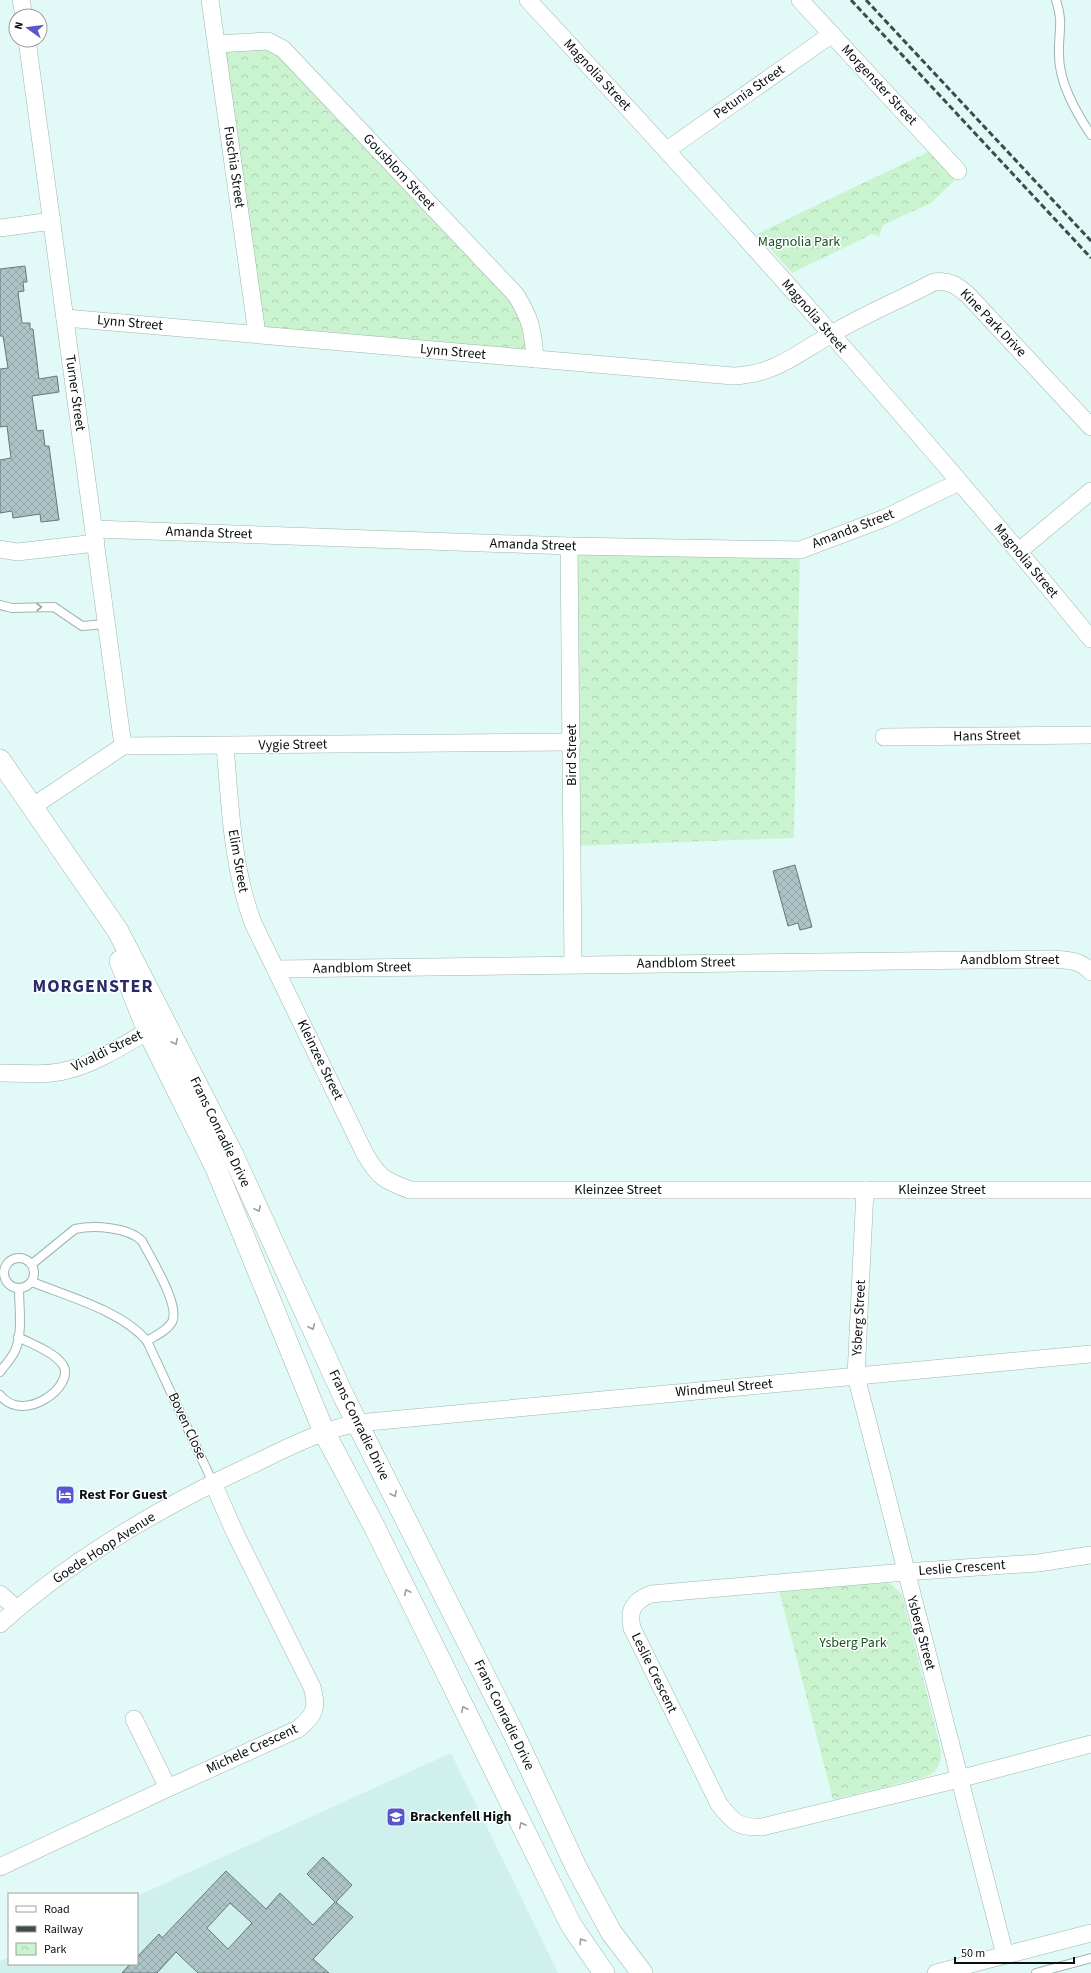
<svg xmlns="http://www.w3.org/2000/svg" width="1091" height="1973" font-family="'Source Sans 3',sans-serif">
	<defs>
		<pattern id="park-crowns" width="20" height="18" patternUnits="userSpaceOnUse"><rect width="20" height="18" fill="#caf4cf"/><path d="M2 6a3 3 0 1 1 6 0M12 15a3 3 0 1 1 6 0" fill="none" stroke="#acd0b1"/></pattern>
		<pattern id="building-cross-hatch" width="8" height="8" patternUnits="userSpaceOnUse"><rect width="8" height="8" fill="#acc4c6"/><path d="M0 0l8 8M0 8l8-8" fill="none" stroke="#93a7a9"/></pattern>
	</defs>
	<rect width="100%" height="100%" fill="#e2faf7"/>
	<path fill="#cff0ec" d="M451,1753L558,1973H0V1961L9,1957V1964H137V1896Z"/>
	<g fill="url(#park-crowns)">
		<path d="M266,43L517,298L531,359L257,334L218,51Z"/>
		<path d="M930,151L956,179L931,203L883,225L879,236L872,234L792,273L757,234Z"/>
		<path d="M569,546L800,550L794,838L573,846Z"/>
		<path d="M884,1582L891,1584L902,1595L941,1750C942,1763 937,1772 925,1777L833,1800L779,1590Z"/>
	</g>
	<g fill="url(#building-cross-hatch)" stroke="#647a7c" fill-rule="evenodd">
		<path d="M25,266L27,282H23L24,291L18,292L22,323H30V329H33L39,379L57,376L59,392L32,396L37,431L43,430L45,446H49L59,520L41,522L40,514L13,518L12,511L0,513V460L11,458L7,426L0,427V369L8,368L3,336H0V269Z"/>
		<path d="M795,865L812,927L800,930L798,923L788,926L773,871Z"/>
		<path d="M323,1857L352,1885L336,1902L353,1917L313,1959L329,1973H198L176,1952L157,1973H122L130,1964H137V1957L159,1934L162,1938L226,1871L266,1909L280,1893L313,1925L335,1902L307,1874ZM230,1903L252,1923L228,1949L207,1928Z"/>
	</g>
	<g fill="none" stroke-linecap="round" stroke-linejoin="round">
		<defs>
			<g id="service">
				<path d="M1056,0C1064,24 1058,32 1059,55C1059,83 1076,112 1091,135"/>
				<path d="M0,605L12,608L54,607L82,626L106,624"/>
				<circle cx="19" cy="1273" r="15"/>
				<path d="M32,1264L75,1229C94,1225 128,1227 142,1241C150,1257 181,1306 172,1322C168,1330 155,1336 147,1341"/>
				<path d="M32,1282C67,1296 122,1311 147,1341L213,1483"/>
				<path d="M0,1372C5,1365 11,1359 15,1351C23,1333 19,1308 19,1288"/>
				<path d="M0,1395C23,1425 76,1386 63,1365C54,1352 32,1344 18,1337"/>
				<path d="M1036,1973L1091,1958"/>
			</g>
			<g id="minor">
				<path d="M21,0L24,16"/>
				<path d="M210,0L257,334"/>
				<path d="M528,0C721,208 911,419 1091,639"/>
				<path d="M800,0L958,171"/>
				<path d="M27,40L123,746"/>
				<path d="M217,44L268,41L283,49L516,295C531,320 533,330 535,359"/>
				<path d="M667,150L832,34"/>
				<path d="M0,228L52,221"/>
				<path d="M65,318L733,376C775,374 795,355 830,335C863,315 900,300 934,282C949,280 956,285 967,294L1091,427"/>
				<path d="M94,529L569,546L800,550L885,518L959,482"/>
				<path d="M569,546L573,964"/>
				<path d="M0,549L17,552L96,543"/>
				<path d="M1019,551L1091,491"/>
				<path d="M884,737L1091,735"/>
				<path d="M225,746C230,804 232,867 253,923L365,1154C379,1178 384,1180 410,1190H1091"/>
				<path d="M32,807L123,746L572,742"/>
				<path d="M277,969L1053,959C1068,960 1080,960 1091,972"/>
				<path d="M0,1073C22,1073 46,1076 68,1070C98,1063 131,1040 159,1025"/>
				<path d="M865,1190L856,1376L1005,1955"/>
				<path d="M1091,1555L1038,1563L905,1572L651,1594C634,1601 628,1609 632,1628L719,1804C733,1822 738,1828 762,1827L959,1779L1091,1744"/>
				<path d="M0,1594L17,1609"/>
				<path d="M0,1624C72,1559 157,1509 245,1468C271,1456 296,1442 323,1433C334,1428 346,1426 358,1423L1091,1354"/>
				<path d="M134,1719L168,1788"/>
				<path d="M0,1867L168,1788L298,1729C315,1715 318,1708 312,1687L235,1533L213,1483"/>
				<path d="M936,1973L1091,1933"/>
			</g>
			<g id="tertiary">
				<path d="M0,760L118,931L232,1153L344,1397L514,1734L577,1869L611,1932L642,1973"/>
				<path d="M120,961L148,1031L216,1168L324,1432L375,1528L571,1925L604,1973"/>
			</g>
		</defs>
		<use href="#service" stroke="#9eb5b1" stroke-width="10"/>
		<use href="#minor" stroke="#9eb5b1" stroke-width="18"/>
		<use href="#tertiary" stroke="#9eb5b1" stroke-width="22"/>
		<use href="#service" stroke="#fff" stroke-width="8"/>
		<use href="#minor" stroke="#fff" stroke-width="17"/>
		<use href="#tertiary" stroke="#fff" stroke-width="21"/>
		<g stroke="#3f4b4a" stroke-width="3" stroke-dasharray="6 3" stroke-linecap="butt">
			<path d="M851,0L1091,258"/>
			<path d="M866,0L1091,241"/>
		</g>
	</g>
	<defs><path id="oneway-chevron" d="M-2-3.5L2.5 0L-2 3.5" fill="none" stroke-width="1.6" stroke-linecap="round" stroke-linejoin="round"/></defs>
	<g stroke="#9da09f">
		<use href="#oneway-chevron" transform="translate(39 607) rotate(-3)"/>
		<use href="#oneway-chevron" transform="translate(175 1042) rotate(63)"/>
		<use href="#oneway-chevron" transform="translate(258 1209) rotate(65)"/>
		<use href="#oneway-chevron" transform="translate(312 1327) rotate(65)"/>
		<use href="#oneway-chevron" transform="translate(394 1494) rotate(63)"/>
		<use href="#oneway-chevron" transform="translate(407 1592) rotate(-116)"/>
		<use href="#oneway-chevron" transform="translate(464 1709) rotate(-116)"/>
		<use href="#oneway-chevron" transform="translate(522 1825) rotate(-116)"/>
		<use href="#oneway-chevron" transform="translate(582 1941) rotate(-123)"/>
	</g>
	<defs>
		<symbol id="hotel-square" viewBox="-11 -11 22 22"><rect x="-9" y="-9" width="18" height="18" rx="4" fill="#5756ce" stroke="#fff"/><path d="M-6-4.5h1.5V1H6V5H4.5V3h-9V5H-6ZM-4 0a1.8 1.8 0 1 1 3.6 0ZM.5 0V-2.5h3Q6-2.5 6 0Z" fill="#fff"/></symbol>
		<symbol id="school-square" viewBox="-11 -11 22 22"><rect x="-9" y="-9" width="18" height="18" rx="4" fill="#5756ce" stroke="#fff"/><path d="M0-5L7-2L0 1L-7-2ZM-4 1L0 2.5L4 1V4Q0 6-4 4Z" fill="#fff"/></symbol>
	</defs>
	<g fill-rule="evenodd">
		<use href="#hotel-square" x="54" y="1484" width="22" height="22"/>
		<use href="#school-square" x="385" y="1806" width="22" height="22"/>
	</g>
	<g text-anchor="middle" dominant-baseline="central" stroke-width="3" stroke-linejoin="round" paint-order="stroke">
		<g font-size="14" fill="#091110" stroke="#fff">
			<text transform="translate(597 75) rotate(47)">Magnolia Street</text>
			<text transform="translate(879 85) rotate(47)">Morgenster Street</text>
			<text transform="translate(749 92) rotate(-35)">Petunia Street</text>
			<text transform="translate(234 167) rotate(82)">Fuschia Street</text>
			<text transform="translate(399 172) rotate(47)">Gousblom Street</text>
			<text transform="translate(814 316) rotate(49)">Magnolia Street</text>
			<text transform="translate(130 323) rotate(5)">Lynn Street</text>
			<text transform="translate(993 323) rotate(46)">Kine Park Drive</text>
			<text transform="translate(453 352) rotate(5)">Lynn Street</text>
			<text transform="translate(75 393) rotate(82)">Turner Street</text>
			<text transform="translate(853 529) rotate(-21)">Amanda Street</text>
			<text transform="translate(209 533) rotate(2)">Amanda Street</text>
			<text transform="translate(533 545) rotate(2)">Amanda Street</text>
			<text transform="translate(1026 561) rotate(50)">Magnolia Street</text>
			<text transform="translate(987 736) rotate(-1)">Hans Street</text>
			<text transform="translate(293 745) rotate(-1)">Vygie Street</text>
			<text transform="translate(572 755) rotate(-90)">Bird Street</text>
			<text transform="translate(238 861) rotate(80)">Elim Street</text>
			<text x="1010" y="960">Aandblom Street</text>
			<text transform="translate(686 963) rotate(-1)">Aandblom Street</text>
			<text transform="translate(362 968) rotate(-1)">Aandblom Street</text>
			<text transform="translate(107 1051) rotate(-26)">Vivaldi Street</text>
			<text transform="translate(320 1060) rotate(64)">Kleinzee Street</text>
			<text transform="translate(220 1132) rotate(64)">Frans Conradie Drive</text>
			<text x="618" y="1190">Kleinzee Street</text>
			<text x="942" y="1190">Kleinzee Street</text>
			<text transform="translate(859 1318) rotate(-87)">Ysberg Street</text>
			<text transform="translate(724 1388) rotate(-5)">Windmeul Street</text>
			<text transform="translate(359 1425) rotate(64)">Frans Conradie Drive</text>
			<text transform="translate(187 1426) rotate(65)">Boven Close</text>
			<text transform="translate(104 1548) rotate(-33)">Goede Hoop Avenue</text>
			<text transform="translate(962 1568) rotate(-4)">Leslie Crescent</text>
			<text transform="translate(921 1633) rotate(75)">Ysberg Street</text>
			<text transform="translate(654 1673) rotate(64)">Leslie Crescent</text>
			<text transform="translate(504 1715) rotate(64)">Frans Conradie Drive</text>
			<text transform="translate(252 1749) rotate(-25)">Michele Crescent</text>
		</g>
		<g font-size="14" fill="#1a5227" stroke="#fff">
			<text x="799" y="242">Magnolia Park</text>
			<text x="853" y="1643">Ysberg Park</text>
		</g>
		<g font-size="14" font-weight="bold" fill="#091110" stroke="#fff" text-anchor="start">
			<text x="79" y="1495">Rest For Guest</text>
			<text x="410" y="1817">Brackenfell High</text>
		</g>
		<g font-size="18" font-weight="bold" letter-spacing="1" fill="#2a2b66" stroke="#fff">
			<text x="93" y="986">MORGENSTER</text>
		</g>
	</g>
	<rect x="8" y="1893" width="130" height="72" fill="#ffffff" stroke="#9da09f"/>
	<rect x="16" y="1906" width="20" height="6" fill="#ffffff" stroke="#9da09f"/>
	<text x="44" y="1913" font-size="12" fill="#091110">Road</text>
	<rect x="16" y="1926" width="20" height="6" fill="#3f4b4a" stroke="#9da09f"/>
	<text x="44" y="1933" font-size="12" fill="#091110">Railway</text>
	<rect x="16" y="1943" width="20" height="12" fill="url(#park-crowns)" stroke="#9da09f"/>
	<text x="44" y="1953" font-size="12" fill="#091110">Park</text>
	<g transform="translate(28 28) rotate(284)"><circle r="19" fill="#ffffff" stroke="#9da09f"/>
	<path d="M0-3L7 15L0 10L-7 15Z" fill="#5756ce"/>
	<text y="-6" font-size="11" font-weight="bold" text-anchor="middle" fill="#091110">N</text>
	</g>
	<path d="M955 1957v6h119v-6" fill="none" stroke="#091110" stroke-width="2"/>
	<text x="961" y="1957" font-size="12" fill="#091110" stroke="#ffffff" stroke-width="3" paint-order="stroke">50 m</text>
</svg>
